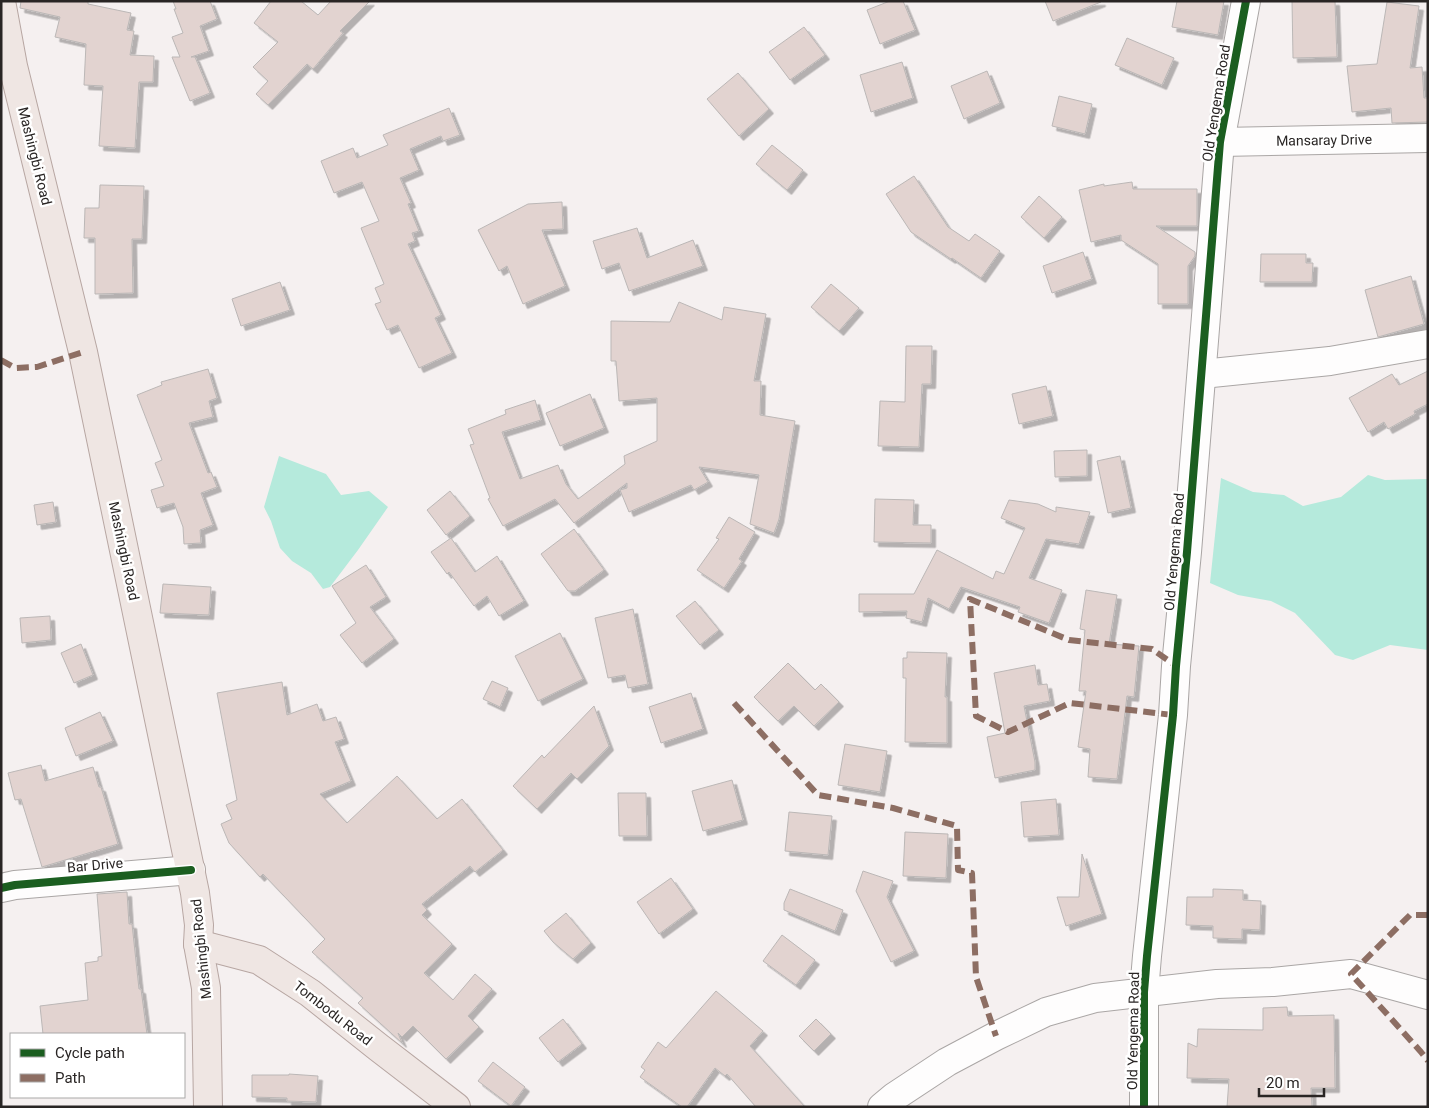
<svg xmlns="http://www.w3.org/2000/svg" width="1429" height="1108" font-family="Roboto,sans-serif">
	<defs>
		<filter id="shadow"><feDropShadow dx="4.5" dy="4.5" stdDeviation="0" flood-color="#0004"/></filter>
	</defs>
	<rect width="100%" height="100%" fill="#f5f0f0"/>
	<g fill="#b5eadc">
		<path d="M279,456L326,474L341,495L369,491L388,507L358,550L330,587L323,589L311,573L292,561L280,548L271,521L264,507Z"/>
		<path d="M1368,475L1385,480L1428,479V650L1390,645L1353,660L1335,655L1295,613L1271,601L1238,595L1210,583L1221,478L1253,492L1284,495L1303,506L1341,497Z"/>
	</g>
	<g fill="#e2d3d0" stroke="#bbb7b6" filter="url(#shadow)">
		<path d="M21,1H88V4L131,13L127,30L134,31L130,55L154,56L153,82H139L135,148L99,146L103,86L84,85L86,44L55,37L60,17L20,8Z"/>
		<path d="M173,1H210L217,19L200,26L209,51L191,57H195L210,93L190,101L172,57H180L172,37L183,33L174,9H176Z"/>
		<path d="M271,1H301L318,15L331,1H370L340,31L343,33L313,69L307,64L268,105L256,94L268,81L253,67L278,42L254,23Z"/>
		<path d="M890,1H903L915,30L880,44L867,10Z"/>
		<path d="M1045,1H1101V2L1053,21Z"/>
		<path d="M1177,1H1224L1218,35L1172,27Z"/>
		<path d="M1292,1H1335L1337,57L1293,58Z"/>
		<path d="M1387,2L1419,6L1410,68L1422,67L1424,98H1428V122L1392,123L1391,108L1352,112L1347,66L1377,64Z"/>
		<path d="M804,27L825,55L790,80L769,52Z"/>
		<path d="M1127,38L1174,58L1162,85L1115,65Z"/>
		<path d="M902,62L913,98L871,112L860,75Z"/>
		<path d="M987,71L1000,103L964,119L951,86Z"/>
		<path d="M738,73L769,109L739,136L707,99Z"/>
		<path d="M1059,96L1092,104L1085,134L1052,126Z"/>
		<path d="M449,108L460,135L443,141L441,136L410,149L419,170L400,178L411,203L408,204L419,231L412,233L415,241L408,244L441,315L435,318L452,353L419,368L398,325L387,330L375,304L381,302L375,288L384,284L361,228L379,221L362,182L334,193L321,161L353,148L357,158L388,145L383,135Z"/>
		<path d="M772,145L803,170L787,190L756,164Z"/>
		<path d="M914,176L948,227L969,241L975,234L1000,251L981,278L952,258L951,259L911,232L886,194Z"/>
		<path d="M1132,182L1133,189H1197V226H1156L1195,252V256L1188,266V304H1158V264L1121,240V235L1091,242L1079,190L1104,184V186Z"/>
		<path d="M100,185L144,186L142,239H132L133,293L95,294V238H84L85,208H99Z"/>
		<path d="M1039,196L1062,217L1044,238L1021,217Z"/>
		<path d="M562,202L563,229L542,230L565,286L523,304L507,266L499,271L478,230L528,204Z"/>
		<path d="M637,228L647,258L693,240L703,266L629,291L619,263L602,269L593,241Z"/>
		<path d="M1083,252L1092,279L1052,293L1043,266Z"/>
		<path d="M1261,254H1306V263H1313L1312,282H1260Z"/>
		<path d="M1411,276L1424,324L1378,337L1365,290Z"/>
		<path d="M280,282L290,310L241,326L232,299Z"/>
		<path d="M831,284L859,308L839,331L811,307Z"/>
		<path d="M679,302L722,320L724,307L766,314L754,381H761L760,415L795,421L779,519L774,533L750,524L759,475L699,467L708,482L694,490L691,485L629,512L620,490L627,488V483L574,523L555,499L503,526L488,499L490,498L470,445L474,444L468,429L506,414L505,410L535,400L541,420L502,432L520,479L558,465L566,484L578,499L625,464L624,456L657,441V398L619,401L616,361H611V321L670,322Z"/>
		<path d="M906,346H932L931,384H922L919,447L878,446L880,401L905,402Z"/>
		<path d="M208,369L217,398L209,401L213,417L189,423L208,473L211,472L217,487L201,493L213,525L200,530L201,543L184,544L183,527L174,503L157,508L151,490L164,486L155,463L162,460L137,395L162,385L161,382Z"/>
		<path d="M1428,371V404L1414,411L1415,414L1388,429L1384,422L1368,432L1349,398L1392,374L1399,385Z"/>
		<path d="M1046,386L1053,416L1019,424L1012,394Z"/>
		<path d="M590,394L604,428L560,446L546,413Z"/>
		<path d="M1087,450V476L1055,477L1054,451Z"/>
		<path d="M1120,456L1131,508L1108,513L1097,461Z"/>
		<path d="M450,491L470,516L446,535L427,510Z"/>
		<path d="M875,499L914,500L913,525H931V543L874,542Z"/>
		<path d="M1009,500L1038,504L1056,512V507L1090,512L1079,544L1046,539L1029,578L1062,590L1049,623L1018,612L1020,607L961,587L949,609L928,598L922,622L906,618L907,611L859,612V594H914L937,550L993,579L996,571L1004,574L1025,528L1001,518Z"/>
		<path d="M53,502L56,522L37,525L34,505Z"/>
		<path d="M729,517L755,532L739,559L742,561L724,588L697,570L719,539L716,538Z"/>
		<path d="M574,529L604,570L575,591H568L541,554Z"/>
		<path d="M451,538L475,572L497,556L524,601L499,616L487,596L474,606L449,572L447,574L431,552Z"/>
		<path d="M366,565L386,597L370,607L394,639L362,663L340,635L356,623L332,586Z"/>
		<path d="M163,584L211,587L209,615L160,613Z"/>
		<path d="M1086,590L1117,595L1109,644L1139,646L1134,697L1127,696L1117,779L1088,777L1090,749L1078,747L1086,691H1079L1085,630L1080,629Z"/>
		<path d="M695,601L719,630L700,645L676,616Z"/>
		<path d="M633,609L648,684L628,688L625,675L608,678L595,618Z"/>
		<path d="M50,616L51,640L22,643L20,618Z"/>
		<path d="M560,633L583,679L538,701L515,656Z"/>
		<path d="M81,644L93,675L74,683L61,653Z"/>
		<path d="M907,652L947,653L945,697H947V743L905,742L906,678H903V658H907Z"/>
		<path d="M788,663L815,690L821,684L839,702L814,726L794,706L778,721L754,697Z"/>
		<path d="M1035,665L1038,685L1047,684L1050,701L1024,706L1035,762V770L995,778L987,737L1005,733L994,673Z"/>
		<path d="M492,681L508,688L500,707L483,699Z"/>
		<path d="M282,682L287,715L317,704L323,721L336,717L344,739L335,742L351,781L320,794L347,823L397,776L437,819L462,799L503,850L475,872L470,866L422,904L427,910L422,915L452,944L424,973L453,1000L475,974L492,989L468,1016L479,1027L446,1059L413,1026L402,1037L398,1033L402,1043L358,1003L363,998L312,952L325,939L263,874L260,877L229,843L221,824L232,819L226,805L237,800L217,693Z"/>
		<path d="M691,693L703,729L661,743L649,707Z"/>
		<path d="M594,706L609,746L577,779L571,773L537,809L513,786L542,755L544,758Z"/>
		<path d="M100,712L113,741L76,756L65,728Z"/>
		<path d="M845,744L887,751L880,792L838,785Z"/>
		<path d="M41,765L45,781L93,767L99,787H101L118,844L42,867L21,799L15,800L8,773Z"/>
		<path d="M732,780L743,820L703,831L692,791Z"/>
		<path d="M618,793H646L647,836H619Z"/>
		<path d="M1056,799L1059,835L1024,837L1021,802Z"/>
		<path d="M789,812L832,816L828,855L785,851Z"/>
		<path d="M905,832L948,834L946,878L903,876Z"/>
		<path d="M1082,854L1102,914L1066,926L1057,897H1079Z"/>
		<path d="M863,871L893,881L887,897L914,951L891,962L856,891Z"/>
		<path d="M671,878L693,909L659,934L637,902Z"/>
		<path d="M790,889L843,910L835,931L784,910V903Z"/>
		<path d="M1213,889L1243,890V900L1261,901L1260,930L1242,929V939L1213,938V926L1186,925L1187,897H1213Z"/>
		<path d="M127,892L129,924H132L139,989H141L147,1034H43L40,1006L88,1000L85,963L98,961V957L102,956L97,894Z"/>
		<path d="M566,913L591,943L573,959L553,942L544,931Z"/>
		<path d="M782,935L815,960L796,985L763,961Z"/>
		<path d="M716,991L763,1031L750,1046L805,1107H756L727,1074L725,1076L715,1068L687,1107H682L640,1077L645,1070L641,1067L658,1042L666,1048Z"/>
		<path d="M1287,1007L1288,1016L1334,1015L1335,1088H1311L1312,1107H1227L1229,1079L1187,1078L1188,1043L1197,1047L1198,1029L1263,1030V1008Z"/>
		<path d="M563,1019L582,1044L558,1062L539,1038Z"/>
		<path d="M816,1019L831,1034L814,1051L799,1036Z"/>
		<path d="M493,1062L525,1087L511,1106L478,1081Z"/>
		<path d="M289,1074L318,1076L316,1102L287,1101V1098L252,1097V1075H289Z"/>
	</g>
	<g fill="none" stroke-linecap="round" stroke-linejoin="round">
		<defs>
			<g id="minor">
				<path d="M1220,142L1428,138"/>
				<path d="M1202,374L1330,361L1428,344"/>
				<path d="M1,888L15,885L191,870"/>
				<path d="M882,1107L894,1097L947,1062L996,1036L1046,1012L1095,998L1217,984L1273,982L1351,974L1428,995"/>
				<path d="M1144,1107V992L1147,956L1173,715L1176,666L1187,552L1220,142L1246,1"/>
			</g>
			<g id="major">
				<path d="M1,1L13,66L83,352L195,893L199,925L198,944L206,988L208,1107"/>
				<path d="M198,944L259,960L310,993L378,1047L456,1107"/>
			</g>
		</defs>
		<use href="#minor" stroke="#aaa6a5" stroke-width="30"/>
		<use href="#major" stroke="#b7a6a2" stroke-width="30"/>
		<use href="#minor" stroke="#fefdfd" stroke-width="28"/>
		<use href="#major" stroke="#efe6e3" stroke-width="28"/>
		<g stroke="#8d6e63" stroke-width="6" stroke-dasharray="12 6" stroke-linecap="butt">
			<path d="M1,360L15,368L37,367L83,352"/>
			<path d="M734,703L818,795L893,808L957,826L958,870L972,873L976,977L996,1036"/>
			<path d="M1173,715L1070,703L1008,732L976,716L970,599L1069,640L1152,649L1176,666"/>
			<path d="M1428,915H1410L1351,974L1421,1052L1428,1061"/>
		</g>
		<defs>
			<g id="cycleway">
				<path d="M1,888L15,885L191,870"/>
				<path d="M1144,1107V992L1147,956L1173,715L1176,666L1187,552L1220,142L1246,1"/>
			</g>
		</defs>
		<use href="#cycleway" stroke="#fff" stroke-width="11"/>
		<use href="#cycleway" stroke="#1b5e20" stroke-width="8"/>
	</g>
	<g text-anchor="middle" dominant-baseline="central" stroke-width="5" stroke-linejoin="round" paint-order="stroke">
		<g font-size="14" fill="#292524" stroke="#fff">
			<text transform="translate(1216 103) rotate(-81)">Old Yengema Road</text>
			<text transform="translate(1324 140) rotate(-1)">Mansaray Drive</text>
			<text transform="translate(35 156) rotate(76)">Mashingbi Road</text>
			<text transform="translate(124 551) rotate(78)">Mashingbi Road</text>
			<text transform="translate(1174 552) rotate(-85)">Old Yengema Road</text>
			<text transform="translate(95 865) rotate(-5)">Bar Drive</text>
			<text transform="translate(201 949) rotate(-96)">Mashingbi Road</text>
			<text transform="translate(333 1013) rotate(38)">Tombodu Road</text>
			<text transform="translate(1133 1031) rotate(-89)">Old Yengema Road</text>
		</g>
	</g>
	<rect width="1429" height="1108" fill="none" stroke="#292524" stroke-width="5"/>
	<rect x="10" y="1033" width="175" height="65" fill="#ffffff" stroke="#a9a8a7"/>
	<rect x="20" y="1049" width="25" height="8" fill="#1b5e20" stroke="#a9a8a7"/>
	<text x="55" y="1058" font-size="15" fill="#292524">Cycle path</text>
	<rect x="20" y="1074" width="25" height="8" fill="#8d6e63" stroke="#a9a8a7"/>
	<text x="55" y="1083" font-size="15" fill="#292524">Path</text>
	<path d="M1259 1088v8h65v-8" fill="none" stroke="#292524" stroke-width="2.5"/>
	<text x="1266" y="1088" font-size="15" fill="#292524" stroke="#ffffff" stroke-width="4" paint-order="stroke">20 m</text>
</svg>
